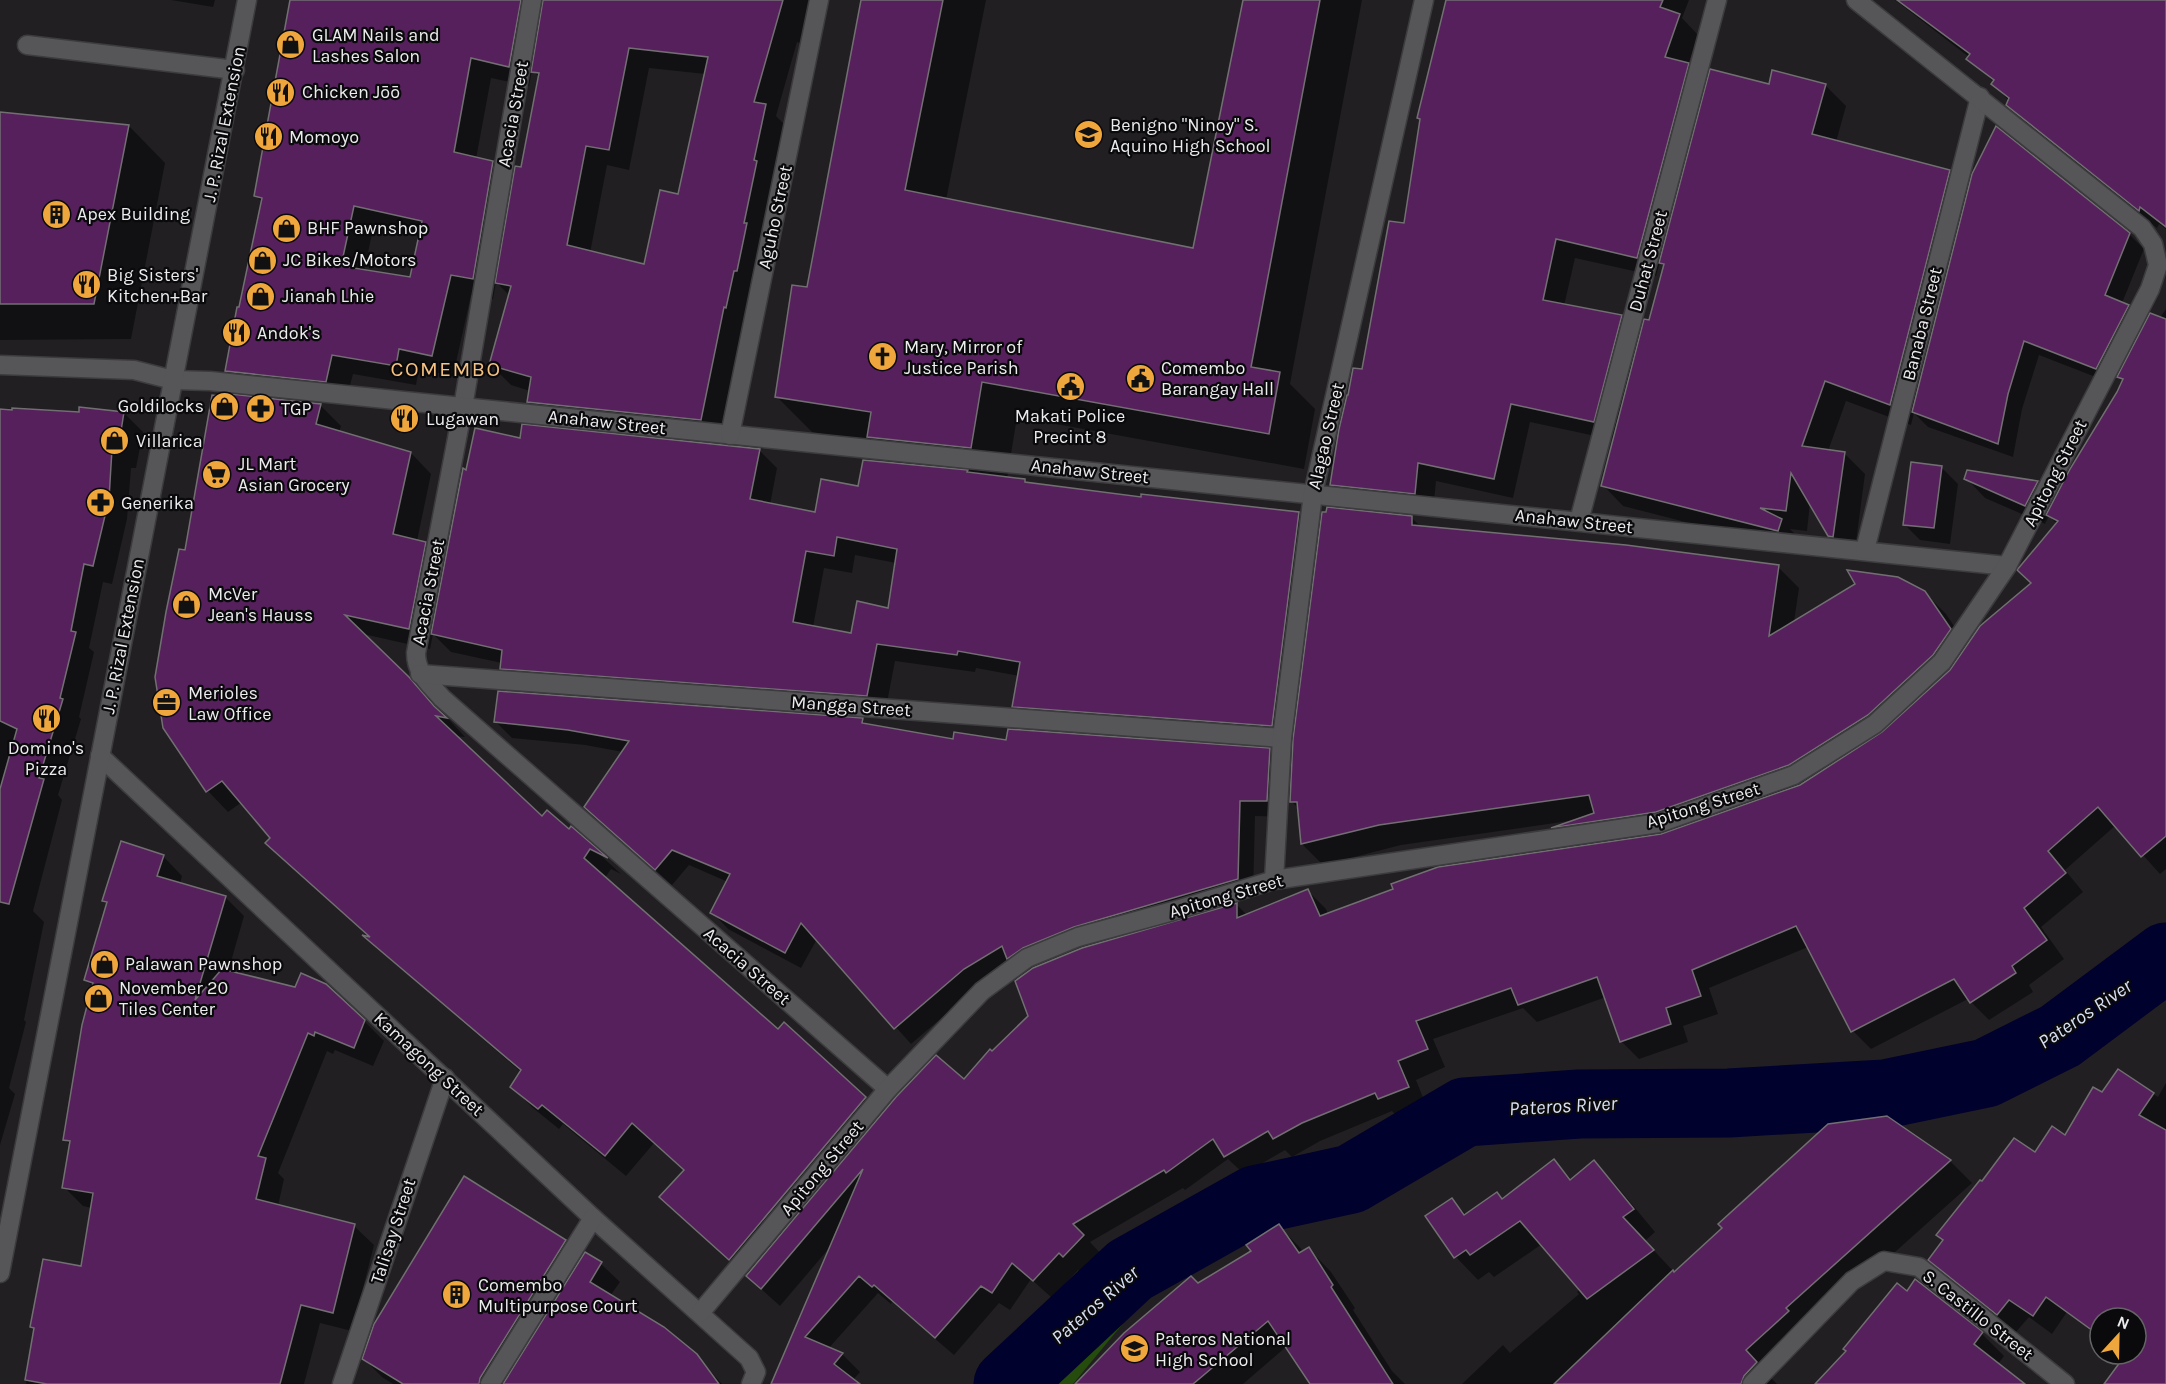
<svg xmlns="http://www.w3.org/2000/svg" width="2166" height="1384" font-family="Karla,sans-serif">
	<rect width="100%" height="100%" fill="#211f22"/>
	<path fill="#254c0c" d="M1115,1301L1130,1315L1073,1384H1040L1106,1308Z"/>
	<g fill="#0007" fill-rule="evenodd">
		<path d="M171,0H215L213,7Z"/>
		<path d="M292,0H810L801,44L797,42L776,116L786,126L722,440L549,422L528,402L530,391L511,385L491,365L510,296L496,282L493,299L471,295L453,376L419,369L416,385L353,374L346,401L247,391L226,371L263,203L256,196ZM649,68L705,74L679,196L645,266L590,253L607,165L629,170ZM532,70L540,78L522,169L514,184L493,162L476,159L491,78L529,86ZM374,225L420,236L411,279L364,271Z"/>
		<path d="M862,0H986L946,200L1194,250L1245,0H1362L1290,384L1315,409L1304,469L1017,417L1007,479L1025,481L1028,484L1142,498L1299,513L1317,531L1290,743L1032,724L1014,706L1019,676L976,668L975,672L895,661L885,713L520,686L502,668V663L451,652L433,634L430,649L363,634L430,699L465,737L455,736L542,818L570,831L571,828L621,874L611,869L605,878L778,1031L784,1024L882,1116L964,1081L1030,1016L1025,975L1014,964L980,985L911,1044L817,939L801,968L728,929L712,912L728,882L689,865L672,885L586,807L623,752L585,745L512,738L496,722L862,720L868,726L955,741L1269,750L1286,766L1283,817L1255,816L1253,895L1090,942L1039,963L1032,968L1237,905L1247,915L1308,891L1326,909L1328,914L1574,848L1554,828L1569,821L1401,845L1323,865L1302,844L1299,809L1291,801L1412,518L1422,528L1778,567L1799,588L1794,622L1924,592L1946,614L1968,647L2033,584L2057,524L2049,516L2045,524L1985,498L1966,478L1968,472L2038,482L2056,500L2124,381L2119,377L2166,309V869L2160,874L2116,825L2065,870L2083,892L2041,927L2064,959L2029,985L2033,992L1989,1020L1968,999L1871,1049L1853,1031L1808,947L1709,988L1718,1014L1683,1026L1688,1042L1639,1059L1621,1041L1606,997L1537,1022L1523,1008L1433,1039L1445,1067L1416,1080L1426,1105L1397,1117L1392,1111L1320,1141L1292,1157L1285,1150L1244,1174L1228,1159L1185,1190L1183,1188L1090,1242L1101,1254L1082,1274L1078,1270L1052,1298L1031,1279L1010,1310L999,1303L954,1355L892,1302L891,1304L878,1293L828,1349L842,1354L860,1372L853,1380L858,1384H772L831,1246L780,1306L682,1217L685,1171L654,1143L626,1176L563,1124L559,1129L533,1108L512,1087L521,1072L385,955L367,938L372,939L288,864L267,843L272,838L242,802L228,812L208,791L186,552L320,405L341,426L339,432L411,453L431,474L417,541L425,544L446,565L467,471L521,440L759,450L777,468L770,505L816,514L896,464L874,442L812,432L776,396L808,289ZM855,555L896,563L890,609L852,635L813,627L824,568L852,573Z"/>
		<path d="M1448,0H1689L1682,18L1698,35L1688,65L1708,84L1825,85L1846,106L1836,142L1949,171L1969,191L2129,234L2144,249L2122,303L2128,306L2143,321L2111,383L2039,355L2022,409L2013,457L1928,427L1914,413L1911,425L1846,401L1828,451L1844,453L1865,474L1854,557H1850L1829,535L1810,503L1807,531L1790,529L1802,541L1799,551L1623,506L1603,485L1614,440L1530,422L1513,498L1436,481L1433,512L1351,504L1332,484L1405,225L1421,121L1418,118ZM1575,258L1656,276L1660,262L1665,267L1650,322L1641,336L1621,316L1564,306Z"/>
		<path d="M1895,0H2166V229L2159,224L2157,228L2026,123L2007,105L2009,101L1993,84L1994,82L1968,58L1969,57Z"/>
		<path d="M0,114L129,126L165,163L131,339L0,340Z"/>
		<path d="M0,408L80,414L124,413L143,432L136,468H131L127,519L112,584L103,582L89,648L94,652L79,717L81,719L58,795L62,800L33,911L44,922L24,1020L26,1022L9,1088L15,1094L0,1145Z"/>
		<path d="M1942,468L1958,484L1950,544L1920,540L1904,524Z"/>
		<path d="M163,856L182,876L180,884L225,897L244,916L228,972L364,1021L384,1041L373,1066L335,1050L333,1054L327,1051L278,1173L284,1179L278,1206L354,1226L374,1245L352,1331L320,1323L304,1384H26L35,1330L32,1327L82,1268L92,1208L83,1206L64,1187L71,1146L65,1140L93,987L86,980L108,905L103,900Z"/>
		<path d="M2118,1071L2158,1097L2166,1083V1384H2122L2126,1355L2125,1354H2136V1318H2100V1326L2071,1306L2052,1334L2029,1317L2016,1332L1949,1279L1930,1260L2036,1154L2065,1137L2103,1094Z"/>
		<path d="M1554,1161L1572,1180L1594,1162L1616,1185L1655,1232L1645,1241L1675,1273L1950,1161L1972,1183L1807,1331L1767,1374L1777,1384H1462L1503,1345L1510,1353L1579,1294L1577,1292L1580,1289L1542,1244L1494,1277L1489,1272L1478,1280L1456,1257L1451,1200L1467,1215L1503,1200Z"/>
		<path d="M1279,1226L1304,1252L1309,1249L1331,1272L1355,1308L1353,1310L1392,1371L1405,1384H1312L1287,1346L1243,1384H1092L1198,1284L1253,1252Z"/>
		<path d="M565,1241L583,1258L586,1254L601,1264L620,1282L610,1296L696,1355L722,1384H393L382,1377L364,1359Z"/>
		<path d="M1907,1293L1982,1334L2004,1356L1998,1364L2020,1384H1817Z"/>
	</g>
	<g fill="none" stroke-linecap="round" stroke-linejoin="round">
		<path stroke="#00012d" stroke-width="69" d="M1008,1384L1130,1270L1255,1200L1351,1179L1465,1112L1579,1104L1729,1103L1885,1094L1986,1073L2060,1036L2166,957"/>
	</g>
	<g fill="#55205c" stroke="#726f72" stroke-width="1.5" fill-rule="evenodd">
		<path d="M290,0H521L509,67L471,58L454,152L493,161L473,279L451,275L432,356L399,349L396,366L332,355L326,382L225,371L237,307H239L262,198L254,196ZM354,206L422,221L410,277L341,266Z"/>
		<path d="M543,0H783L754,102L766,104L754,160L757,161L744,223H747L737,271H734L726,308L724,307L701,420L527,402L531,377L489,365L511,286L495,283L515,166L521,167L539,73L531,72ZM629,48L708,57L678,194L660,190L644,264L567,245L586,146L609,150Z"/>
		<path d="M861,0H943L905,190L1193,248L1243,0H1320L1251,367L1280,372L1269,434L982,382L971,448L867,437L871,412L775,397L792,285L807,287Z"/>
		<path d="M1446,0H1663L1660,7L1680,14L1665,57L1689,63L1637,258L1556,239L1543,300L1622,315L1594,422L1511,404L1494,479L1418,463L1415,494L1330,485L1339,429L1347,395H1348L1353,368L1362,369L1389,221L1404,223L1420,119L1417,118Z"/>
		<path d="M1897,0H2166V227L2140,207L2139,211L2006,105L2009,98L1991,84L1994,80L1966,59L1970,54Z"/>
		<path d="M1710,69L1769,84L1772,70L1826,84L1812,134L1950,170L1890,405L1825,381L1802,446L1845,452L1833,537L1828,536L1791,473L1786,511L1760,508L1782,519L1778,531L1601,486L1644,319L1649,320L1664,264L1659,263Z"/>
		<path d="M0,112L129,125L94,304H0Z"/>
		<path d="M1996,126L2130,233L2105,295L2129,305L2096,369L2024,341L2008,394L1998,444L1912,412L1972,174Z"/>
		<path d="M2150,313L2166,319V836L2141,857L2098,807L2048,851L2066,873L2024,908L2047,940L2012,966L2016,973L1970,1003L1954,979L1851,1032L1796,926L1692,970L1701,996L1666,1008L1671,1024L1620,1042L1597,977L1518,1005L1511,988L1416,1021L1428,1049L1398,1061L1409,1087L1378,1099L1375,1093L1302,1123L1273,1139L1268,1131L1224,1157L1213,1139L1166,1173L1164,1170L1073,1224L1084,1235L1063,1257L1059,1253L1033,1281L1012,1263L992,1293L981,1286L935,1338L874,1285L872,1287L859,1276L805,1337L843,1353L834,1364L860,1384H771L863,1169L761,1289L746,1276L896,1097L936,1055L964,1079L990,1049L992,1051L1028,1016L1015,981L1033,968L1082,948L1237,903V918L1308,889L1320,916L1393,889L1391,884L1438,867L1661,834L1800,785L1882,732L1950,670L1980,626L2031,583L2017,570L2058,521L2046,515L2070,469L2117,392L2123,379L2117,377Z"/>
		<path d="M221,393L321,404L316,424L411,452L393,534L426,542L409,629L345,615L409,677L434,706L447,718L436,716L542,816L547,810L569,829L571,826L608,858L590,849L584,858L778,1029L784,1022L866,1097L729,1260L659,1197L684,1170L632,1123L605,1156L542,1105L538,1109L510,1087L521,1070L362,935L370,937L265,843L270,838L222,781L206,792L163,728L155,677L166,612L179,549L185,550L212,395L220,396Z"/>
		<path d="M79,407L124,412L118,450L112,449L109,499L93,566L84,564L71,631L76,632L60,698L63,699L39,778L44,779L9,904L0,902V789L17,729L0,721V409L12,410V408L79,412Z"/>
		<path d="M522,424L760,449L750,499L815,512L821,479L858,486L863,460L968,470L967,472L1025,479V482L1141,497V494L1299,512L1272,726L1012,707L1020,662L958,651L957,655L877,644L867,696L500,669L502,650L431,634L463,468L466,470L475,428L520,438ZM837,537L897,549L888,608L857,601L851,633L793,622L806,551L834,556Z"/>
		<path d="M1911,462L1942,466L1934,528L1903,525Z"/>
		<path d="M1967,470L2038,481L2025,506L1964,479Z"/>
		<path d="M1327,507L1412,516V525L1626,545L1779,565L1769,636L1855,584L1847,570L1898,577L1925,591L1951,629L1933,655L1868,715L1789,765L1656,812L1551,828L1594,813L1589,795L1379,825L1301,844L1297,802H1290L1293,739L1322,512H1326Z"/>
		<path d="M498,691L863,718L862,723L953,739L954,732L1006,740L1008,729L1270,748L1267,801H1240L1238,879L1074,927L1023,948L1007,959L1002,946L964,969L894,1029L801,923L785,953L710,913L730,874L672,850L655,870L584,807L629,741L568,730L494,722Z"/>
		<path d="M121,841L164,855L157,876L226,896L195,1000L222,969L295,987L301,973L326,984L365,1020L354,1048L315,1032L314,1036L308,1033L258,1156L266,1158L256,1199L355,1224L333,1313L301,1305L280,1384H47L25,1380L34,1328L30,1327L43,1259L81,1266L93,1193L62,1188L70,1141L63,1140L82,1025L93,983L84,980L107,902L102,901Z"/>
		<path d="M2118,1069L2154,1093L2139,1115L2166,1130V1384H2104L2126,1354H2136V1318H2100V1336L2046,1297L2033,1316L2009,1300L1997,1315L1928,1260L1943,1240L1936,1235L1980,1180L1982,1181L2014,1138L2035,1152L2052,1126L2065,1135L2093,1087L2102,1092Z"/>
		<path d="M1887,1116L1951,1160L1786,1308L1789,1311L1746,1350L1757,1362L1744,1376L1741,1384H1554L1673,1270L1674,1272L1722,1228L1718,1224L1828,1124Z"/>
		<path d="M1554,1159L1570,1180L1594,1160L1634,1209L1623,1217L1654,1250L1587,1299L1520,1221L1470,1255L1466,1250L1454,1258L1425,1216L1452,1198L1464,1215L1497,1192L1502,1199Z"/>
		<path d="M464,1176L566,1240L480,1378L479,1384H403L362,1359L374,1324Z"/>
		<path d="M1279,1224L1299,1253L1309,1247L1333,1285L1331,1287L1393,1384H1310L1268,1321L1193,1384H1075L1124,1333L1191,1276L1198,1283L1251,1251L1246,1245Z"/>
		<path d="M585,1252L602,1262L590,1282L664,1327L697,1354L719,1384H503Z"/>
		<path d="M1915,1279L1983,1332L1974,1344L2025,1384H1815L1846,1351L1843,1349L1897,1283L1907,1291Z"/>
	</g>
	<g fill="none" stroke-linecap="round" stroke-linejoin="round">
		<defs>
			<path id="lane" d="M27,45L235,70"/>
			<g id="street">
				<path d="M532,0L463,407L416,653C416,673 429,683 442,698L888,1089"/>
				<path d="M173,380L210,381L2007,566"/>
				<path d="M730,435L819,0"/>
				<path d="M1579,521L1717,0"/>
				<path d="M1865,550L1980,97"/>
				<path d="M420,674L1282,738"/>
				<path d="M100,756L593,1218L749,1358L756,1372L751,1384"/>
				<path d="M1274,880L1282,738L1313,494L1424,0"/>
				<path d="M700,1313L888,1089L982,991L1027,958L1078,937L1173,911L1274,880L1659,823L1794,775L1875,724L1942,662L2007,566L2150,289L2158,265L2153,244L2142,228L1856,0"/>
				<path d="M342,1384L445,1078"/>
				<path d="M490,1384L593,1218"/>
			</g>
			<g id="secondary">
				<path d="M0,365L134,370L173,380"/>
				<path d="M0,1273L247,0"/>
				<path d="M1752,1384L1852,1281L1884,1261L1919,1267L2065,1384"/>
			</g>
		</defs>
		<use href="#lane" stroke="#3c3b3e" stroke-width="21"/>
		<use href="#street" stroke="#3c3b3e" stroke-width="21"/>
		<use href="#secondary" stroke="#3c3b3e" stroke-width="21"/>
		<use href="#lane" stroke="#565558" stroke-width="18"/>
		<use href="#street" stroke="#565558" stroke-width="18"/>
		<use href="#secondary" stroke="#565558" stroke-width="18"/>
	</g>
	<defs>
		<symbol id="shop-disc" viewBox="-11 -11 22 22"><circle r="9.5" fill="#efa73d" stroke="#0a090b"/><path d="M-5-2.5h2.3a2.7 3.5 0 0 1 5.4 0H5L5.5 6h-11ZM-1.5-2.5h3a1.5 2.3 0 0 0-3 0Z" fill="#111"/></symbol>
		<symbol id="restaurant-disc" viewBox="-11 -11 22 22"><circle r="9.5" fill="#efa73d" stroke="#0a090b"/><path d="M-5-6h1v4h1v-4h1v4h1v-4h1v5L-1.5 .5V6h-2V.5L-5-1ZM5-6V6H3V1.5H1.5Q1.5-4 5-6Z" fill="#111"/></symbol>
		<symbol id="school-disc" viewBox="-11 -11 22 22"><circle r="9.5" fill="#efa73d" stroke="#0a090b"/><path d="M0-5L7-2L0 1L-7-2ZM-4 1L0 2.5L4 1V4Q0 6-4 4Z" fill="#111"/></symbol>
		<symbol id="building-disc" viewBox="-11 -11 22 22"><circle r="9.5" fill="#efa73d" stroke="#0a090b"/><path d="M-4-6H4V6H1V3H-1V6H-4ZM-2.5-4.3h1.7v1.8h-1.7ZM.8-4.3h1.7v1.8H.8ZM-2.5-1h1.7V.8h-1.7ZM.8-1h1.7V.8H.8Z" fill="#111"/></symbol>
		<symbol id="church-disc" viewBox="-11 -11 22 22"><circle r="9.5" fill="#efa73d" stroke="#0a090b"/><path d="M-1.2-6h2.4v3.5h3.3v2.4h-3.3V6h-2.4V-.1h-3.3v-2.4h3.3Z" fill="#111"/></symbol>
		<symbol id="civic-disc" viewBox="-11 -11 22 22"><circle r="9.5" fill="#efa73d" stroke="#0a090b"/><path d="M-.6-6.5H3V-4.5H.6V-3L4-1V1h2V6H-6V1h2V-1L-.6-3ZM-1.2 2.5V6h2.4V2.5Z" fill="#111"/></symbol>
		<symbol id="pharmacy-disc" viewBox="-11 -11 22 22"><circle r="9.5" fill="#efa73d" stroke="#0a090b"/><path d="M-2-6h4v4h4v4h-4v4h-4v-4h-4v-4h4Z" fill="#111"/></symbol>
		<symbol id="supermarket-disc" viewBox="-11 -11 22 22"><circle r="9.5" fill="#efa73d" stroke="#0a090b"/><path d="M-6-5.5h2.5l.6 2H6L4.5 2H-2.5L-4.4-4H-6ZM-1.5 3.2a1.3 1.3 0 1 0 .1 0ZM3 3.2a1.3 1.3 0 1 0 .1 0Z" fill="#111"/></symbol>
		<symbol id="office-disc" viewBox="-11 -11 22 22"><circle r="9.5" fill="#efa73d" stroke="#0a090b"/><path d="M-6-3h4V-5.5h4V-3h4V5H-6ZM-1-4.5V-3h2v-1.5ZM-6 0V1H6V0Z" fill="#111"/></symbol>
	</defs>
	<g fill-rule="evenodd">
		<use href="#shop-disc" x="274" y="28" width="33" height="33"/>
		<use href="#restaurant-disc" x="264" y="76" width="33" height="33"/>
		<use href="#school-disc" x="1072" y="118" width="33" height="33"/>
		<use href="#restaurant-disc" x="252" y="120" width="33" height="33"/>
		<use href="#building-disc" x="40" y="198" width="33" height="33"/>
		<use href="#shop-disc" x="270" y="212" width="33" height="33"/>
		<use href="#shop-disc" x="246" y="244" width="33" height="33"/>
		<use href="#restaurant-disc" x="70" y="268" width="33" height="33"/>
		<use href="#shop-disc" x="244" y="280" width="33" height="33"/>
		<use href="#restaurant-disc" x="220" y="316" width="33" height="33"/>
		<use href="#church-disc" x="866" y="340" width="33" height="33"/>
		<use href="#civic-disc" x="1124" y="362" width="33" height="33"/>
		<use href="#civic-disc" x="1054" y="370" width="33" height="33"/>
		<use href="#shop-disc" x="208" y="390" width="33" height="33"/>
		<use href="#pharmacy-disc" x="244" y="392" width="33" height="33"/>
		<use href="#restaurant-disc" x="388" y="402" width="33" height="33"/>
		<use href="#shop-disc" x="98" y="424" width="33" height="33"/>
		<use href="#supermarket-disc" x="200" y="458" width="33" height="33"/>
		<use href="#pharmacy-disc" x="84" y="486" width="33" height="33"/>
		<use href="#shop-disc" x="170" y="588" width="33" height="33"/>
		<use href="#office-disc" x="150" y="686" width="33" height="33"/>
		<use href="#restaurant-disc" x="30" y="702" width="33" height="33"/>
		<use href="#shop-disc" x="88" y="948" width="33" height="33"/>
		<use href="#shop-disc" x="82" y="982" width="33" height="33"/>
		<use href="#building-disc" x="440" y="1278" width="33" height="33"/>
		<use href="#school-disc" x="1118" y="1332" width="33" height="33"/>
	</g>
	<g text-anchor="middle" dominant-baseline="central" stroke-width="4.5" stroke-linejoin="round" paint-order="stroke">
		<g font-size="18" fill="#ecebed" stroke="#0a090b" text-anchor="start">
			<text x="312" y="35">GLAM Nails and<tspan x="312" dy="21">Lashes Salon</tspan></text>
			<text x="302" y="92">Chicken Jōō</text>
			<text x="1110" y="125">Benigno "Ninoy" S.<tspan x="1110" dy="21">Aquino High School</tspan></text>
			<text x="289" y="137">Momoyo</text>
			<text x="77" y="214">Apex Building</text>
			<text x="307" y="228">BHF Pawnshop</text>
			<text x="283" y="260">JC Bikes/Motors</text>
			<text x="107" y="275">Big Sisters'<tspan x="107" dy="21">Kitchen+Bar</tspan></text>
			<text x="282" y="296">Jianah Lhie</text>
			<text x="257" y="333">Andok's</text>
			<text x="904" y="347">Mary, Mirror of<tspan x="904" dy="21">Justice Parish</tspan></text>
			<text x="1161" y="368">Comembo<tspan x="1161" dy="21">Barangay Hall</tspan></text>
			<text x="204" y="406" text-anchor="end">Goldilocks</text>
			<text x="281" y="409">TGP</text>
			<text x="1070" y="416" text-anchor="middle">Makati Police<tspan x="1070" dy="21">Precint 8</tspan></text>
			<text x="426" y="419">Lugawan</text>
			<text x="136" y="441">Villarica</text>
			<text x="238" y="464">JL Mart<tspan x="238" dy="21">Asian Grocery</tspan></text>
			<text x="121" y="503">Generika</text>
			<text x="208" y="594">McVer<tspan x="208" dy="21">Jean's Hauss</tspan></text>
			<text x="188" y="693">Merioles<tspan x="188" dy="21">Law Office</tspan></text>
			<text x="46" y="748" text-anchor="middle">Domino's<tspan x="46" dy="21">Pizza</tspan></text>
			<text x="125" y="964">Palawan Pawnshop</text>
			<text x="119" y="988">November 20<tspan x="119" dy="21">Tiles Center</tspan></text>
			<text x="478" y="1285">Comembo<tspan x="478" dy="21">Multipurpose Court</tspan></text>
			<text x="1155" y="1339">Pateros National<tspan x="1155" dy="21">High School</tspan></text>
		</g>
		<g font-size="18" fill="#ecebed" stroke="#0a090b">
			<text transform="translate(513 114) rotate(-80)">Acacia Street</text>
			<text transform="translate(224 124) rotate(-79)">J. P. Rizal Extension</text>
			<text transform="translate(775 217) rotate(-78)">Aguho Street</text>
			<text transform="translate(1648 261) rotate(-75)">Duhat Street</text>
			<text transform="translate(1922 324) rotate(-76)">Banaba Street</text>
			<text transform="translate(607 422) rotate(6)">Anahaw Street</text>
			<text transform="translate(1326 436) rotate(-77)">Alagao Street</text>
			<text transform="translate(1090 471) rotate(6)">Anahaw Street</text>
			<text transform="translate(2055 473) rotate(-63)">Apitong Street</text>
			<text transform="translate(1574 521) rotate(6)">Anahaw Street</text>
			<text transform="translate(428 592) rotate(-79)">Acacia Street</text>
			<text transform="translate(123 636) rotate(-79)">J. P. Rizal Extension</text>
			<text transform="translate(851 706) rotate(4)">Mangga Street</text>
			<text transform="translate(1703 805) rotate(-17)">Apitong Street</text>
			<text transform="translate(1226 896) rotate(-16)">Apitong Street</text>
			<text transform="translate(747 966) rotate(41)">Acacia Street</text>
			<text transform="translate(429 1064) rotate(43)">Kamagong Street</text>
			<text transform="translate(822 1168) rotate(-50)">Apitong Street</text>
			<text transform="translate(393 1231) rotate(-72)">Talisay Street</text>
			<text transform="translate(1978 1315) rotate(38)">S. Castillo Street</text>
		</g>
		<g font-size="20" font-style="italic" fill="#d7e0f4" stroke="#0a090b">
			<text transform="translate(2085 1014) rotate(-34)">Pateros River</text>
			<text transform="translate(1563 1106) rotate(-3)">Pateros River</text>
			<text transform="translate(1095 1305) rotate(-41)">Pateros River</text>
		</g>
		<g font-size="21" letter-spacing="1.5" fill="#f5c282" stroke="#0a090b">
			<text x="446" y="369">COMEMBO</text>
		</g>
	</g>
	<g transform="translate(2118 1336) rotate(22)"><circle r="28" fill="#0a090b" stroke="#646365" stroke-width="1.5"/>
	<path d="M0-4.5L10 22L0 15L-10 22Z" fill="#efa73d"/>
	<text y="-9" font-size="16" font-weight="bold" text-anchor="middle" fill="#ecebed">N</text>
	</g>
</svg>
